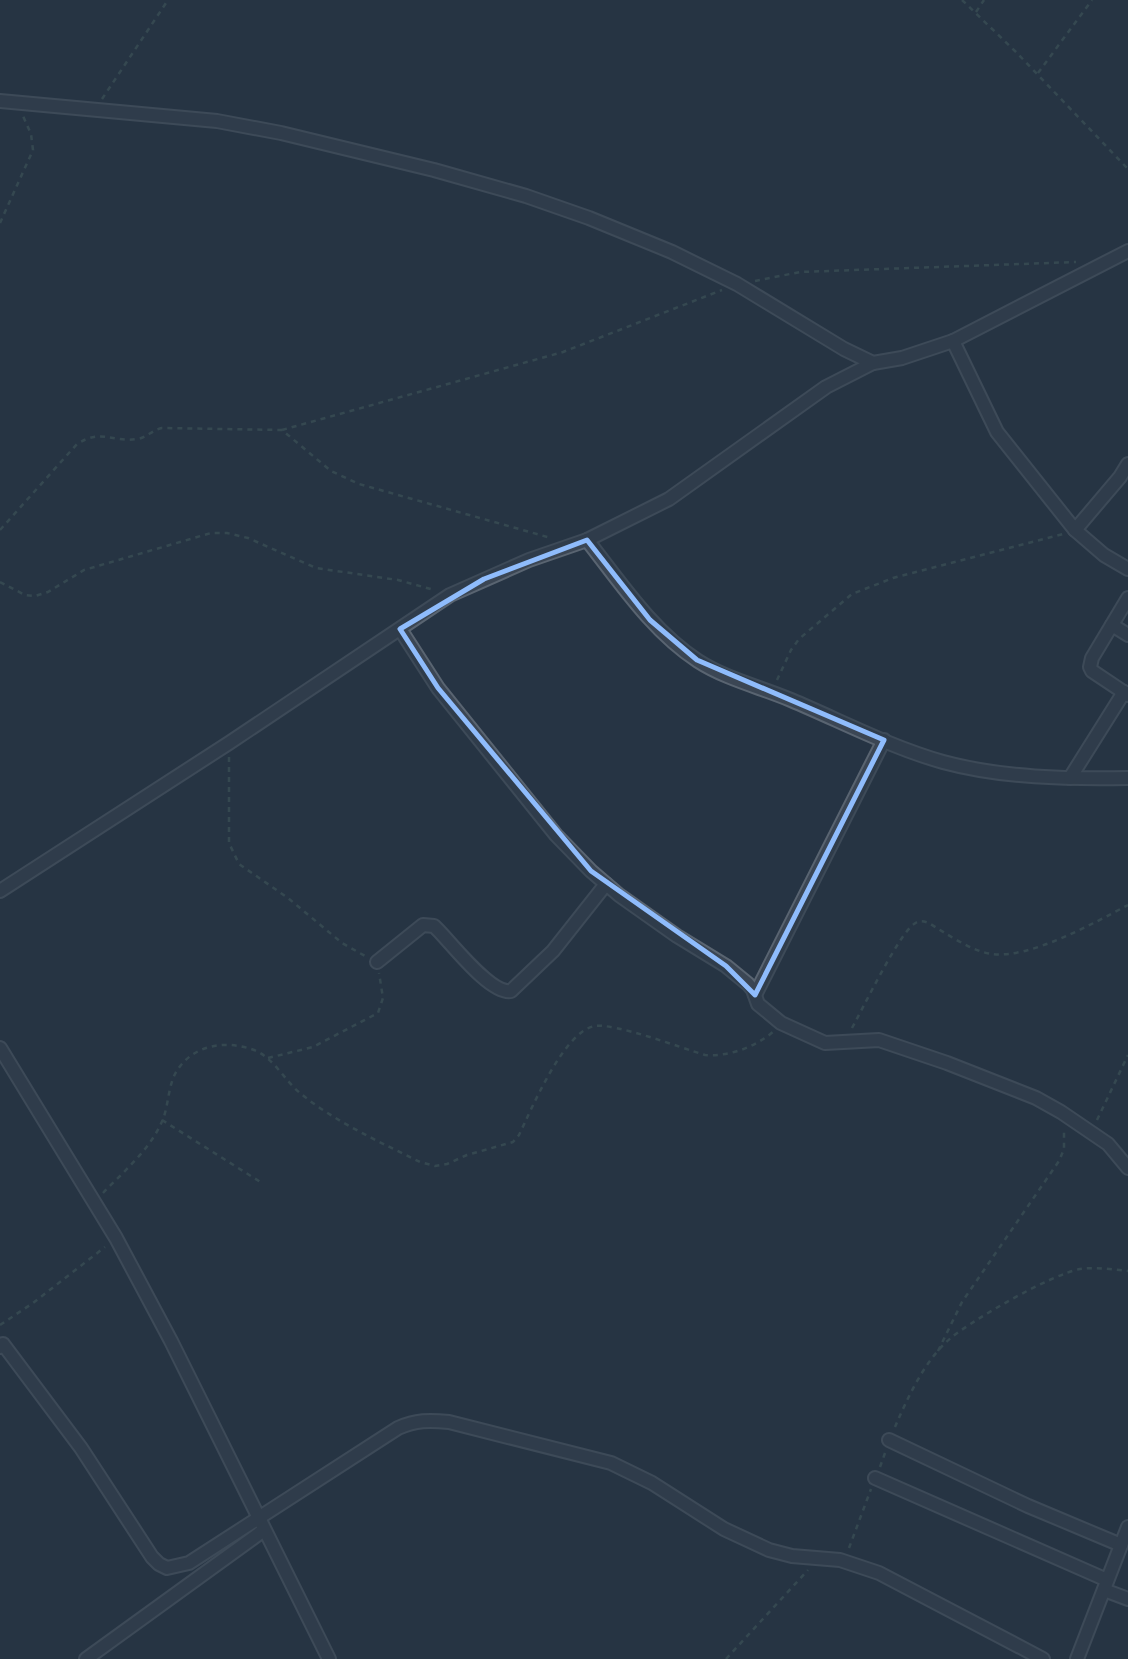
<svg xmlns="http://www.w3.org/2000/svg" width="1128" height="1659" font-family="Rubik,sans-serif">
	<rect width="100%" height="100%" fill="#263444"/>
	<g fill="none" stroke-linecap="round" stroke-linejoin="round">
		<defs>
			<g id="minor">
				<path d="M0,101L217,121L281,133L434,170L526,196L589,218L672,252L737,284L844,349L873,363L902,358L953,341L1128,251"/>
				<path d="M953,341L997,432L1075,530L1104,555L1128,569"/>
				<path d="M1075,530L1120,477L1128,464"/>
				<path d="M587,540C620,582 652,631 698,661C726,679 760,687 791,700C841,721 890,747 943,762C1002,778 1067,779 1128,778"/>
				<path d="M1128,598L1092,658L1090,667L1092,671L1128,695"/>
				<path d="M1112,625L1128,635"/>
				<path d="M400,629L438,688L556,835L591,871L619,895L677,936L726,966L748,984L753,990L758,1004L781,1023L825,1043L879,1040L947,1063L1036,1098L1061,1112L1108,1144L1128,1168"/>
				<path d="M1070,778L1124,692"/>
				<path d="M0,891L229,743L450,595L529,560L587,540L669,499L826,387L873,363"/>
				<path d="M377,962L423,925L434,926L438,930C452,944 491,995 511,991L553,951L606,884"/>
				<path d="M755,995L884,740"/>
				<path d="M0,1048L116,1238L171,1341L329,1659"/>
				<path d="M0,1347L3,1344L81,1448L152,1557L159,1564L167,1568L189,1563L398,1428C416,1420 429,1420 449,1422L611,1463L652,1483L724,1529L769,1550L792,1556L840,1560L879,1573L1043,1659"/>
				<path d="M889,1440L1028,1506L1121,1545"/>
				<path d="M875,1478L1107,1580"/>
				<path d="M1104,1590L1128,1599"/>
				<path d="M86,1659L264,1530"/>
				<path d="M1077,1659L1128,1527"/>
			</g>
		</defs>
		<use href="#minor" stroke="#596471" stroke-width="16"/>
		<g stroke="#475f61" stroke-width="2.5" stroke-dasharray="5 5" stroke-linecap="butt">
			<path d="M962,0L1016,52L1128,169"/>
			<path d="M976,12L984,0"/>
			<path d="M1038,73L1092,0"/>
			<path d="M102,99L168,0"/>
			<path d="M0,223L33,150L31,134L23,116"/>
			<path d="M755,281L800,272L1076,262"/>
			<path d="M282,430L563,352L722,290"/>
			<path d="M0,530L77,444C102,428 113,443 137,439C146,438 152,430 162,428L282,430L331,471L359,484L551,538"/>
			<path d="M0,582L25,595L35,596L48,592L84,570L211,533H227L248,538L316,568L398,580L434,590"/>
			<path d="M777,680L791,650L799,639L852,594L893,578L1063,534"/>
			<path d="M229,757V843L239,864L288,898L342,943L365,956"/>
			<path d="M852,1028C863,1008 899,934 914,924C919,920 923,921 929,923C945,933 973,952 992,954C1030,959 1094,923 1128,905"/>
			<path d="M268,1058L313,1047L378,1013L383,998L379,973"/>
			<path d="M162,1120L262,1183"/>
			<path d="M1097,1120L1128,1055"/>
			<path d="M103,1193C124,1171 151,1149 163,1119C169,1104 168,1083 178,1069C195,1044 227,1040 254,1050C273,1057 285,1081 300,1093C335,1122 380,1142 420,1162L435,1166L447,1164L467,1155L513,1142L519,1135C532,1108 564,1031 595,1026C615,1023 682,1048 705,1055C728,1057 756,1047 774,1031"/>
			<path d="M0,1325L33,1303L105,1247"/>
			<path d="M938,1351L962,1302L1059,1161L1064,1149V1129"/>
			<path d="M895,1427C908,1397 925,1359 952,1337C976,1318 1050,1275 1080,1269C1095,1267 1112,1269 1128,1271"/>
			<path d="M880,1467L885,1453"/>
			<path d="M849,1548L871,1489"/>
			<path d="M726,1659L808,1570"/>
		</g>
		<use href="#minor" stroke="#3b4654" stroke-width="12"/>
	</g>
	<path d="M0 0H1128V1659H0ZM587,540L650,620L697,660L884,740L755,995L726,966L591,871L438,688L400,629L484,579Z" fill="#263444" fill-opacity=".55" fill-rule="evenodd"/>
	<path fill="none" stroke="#8fbcfc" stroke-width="5" stroke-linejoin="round" d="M587,540L650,620L697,660L884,740L755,995L726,966L591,871L438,688L400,629L484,579Z"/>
</svg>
